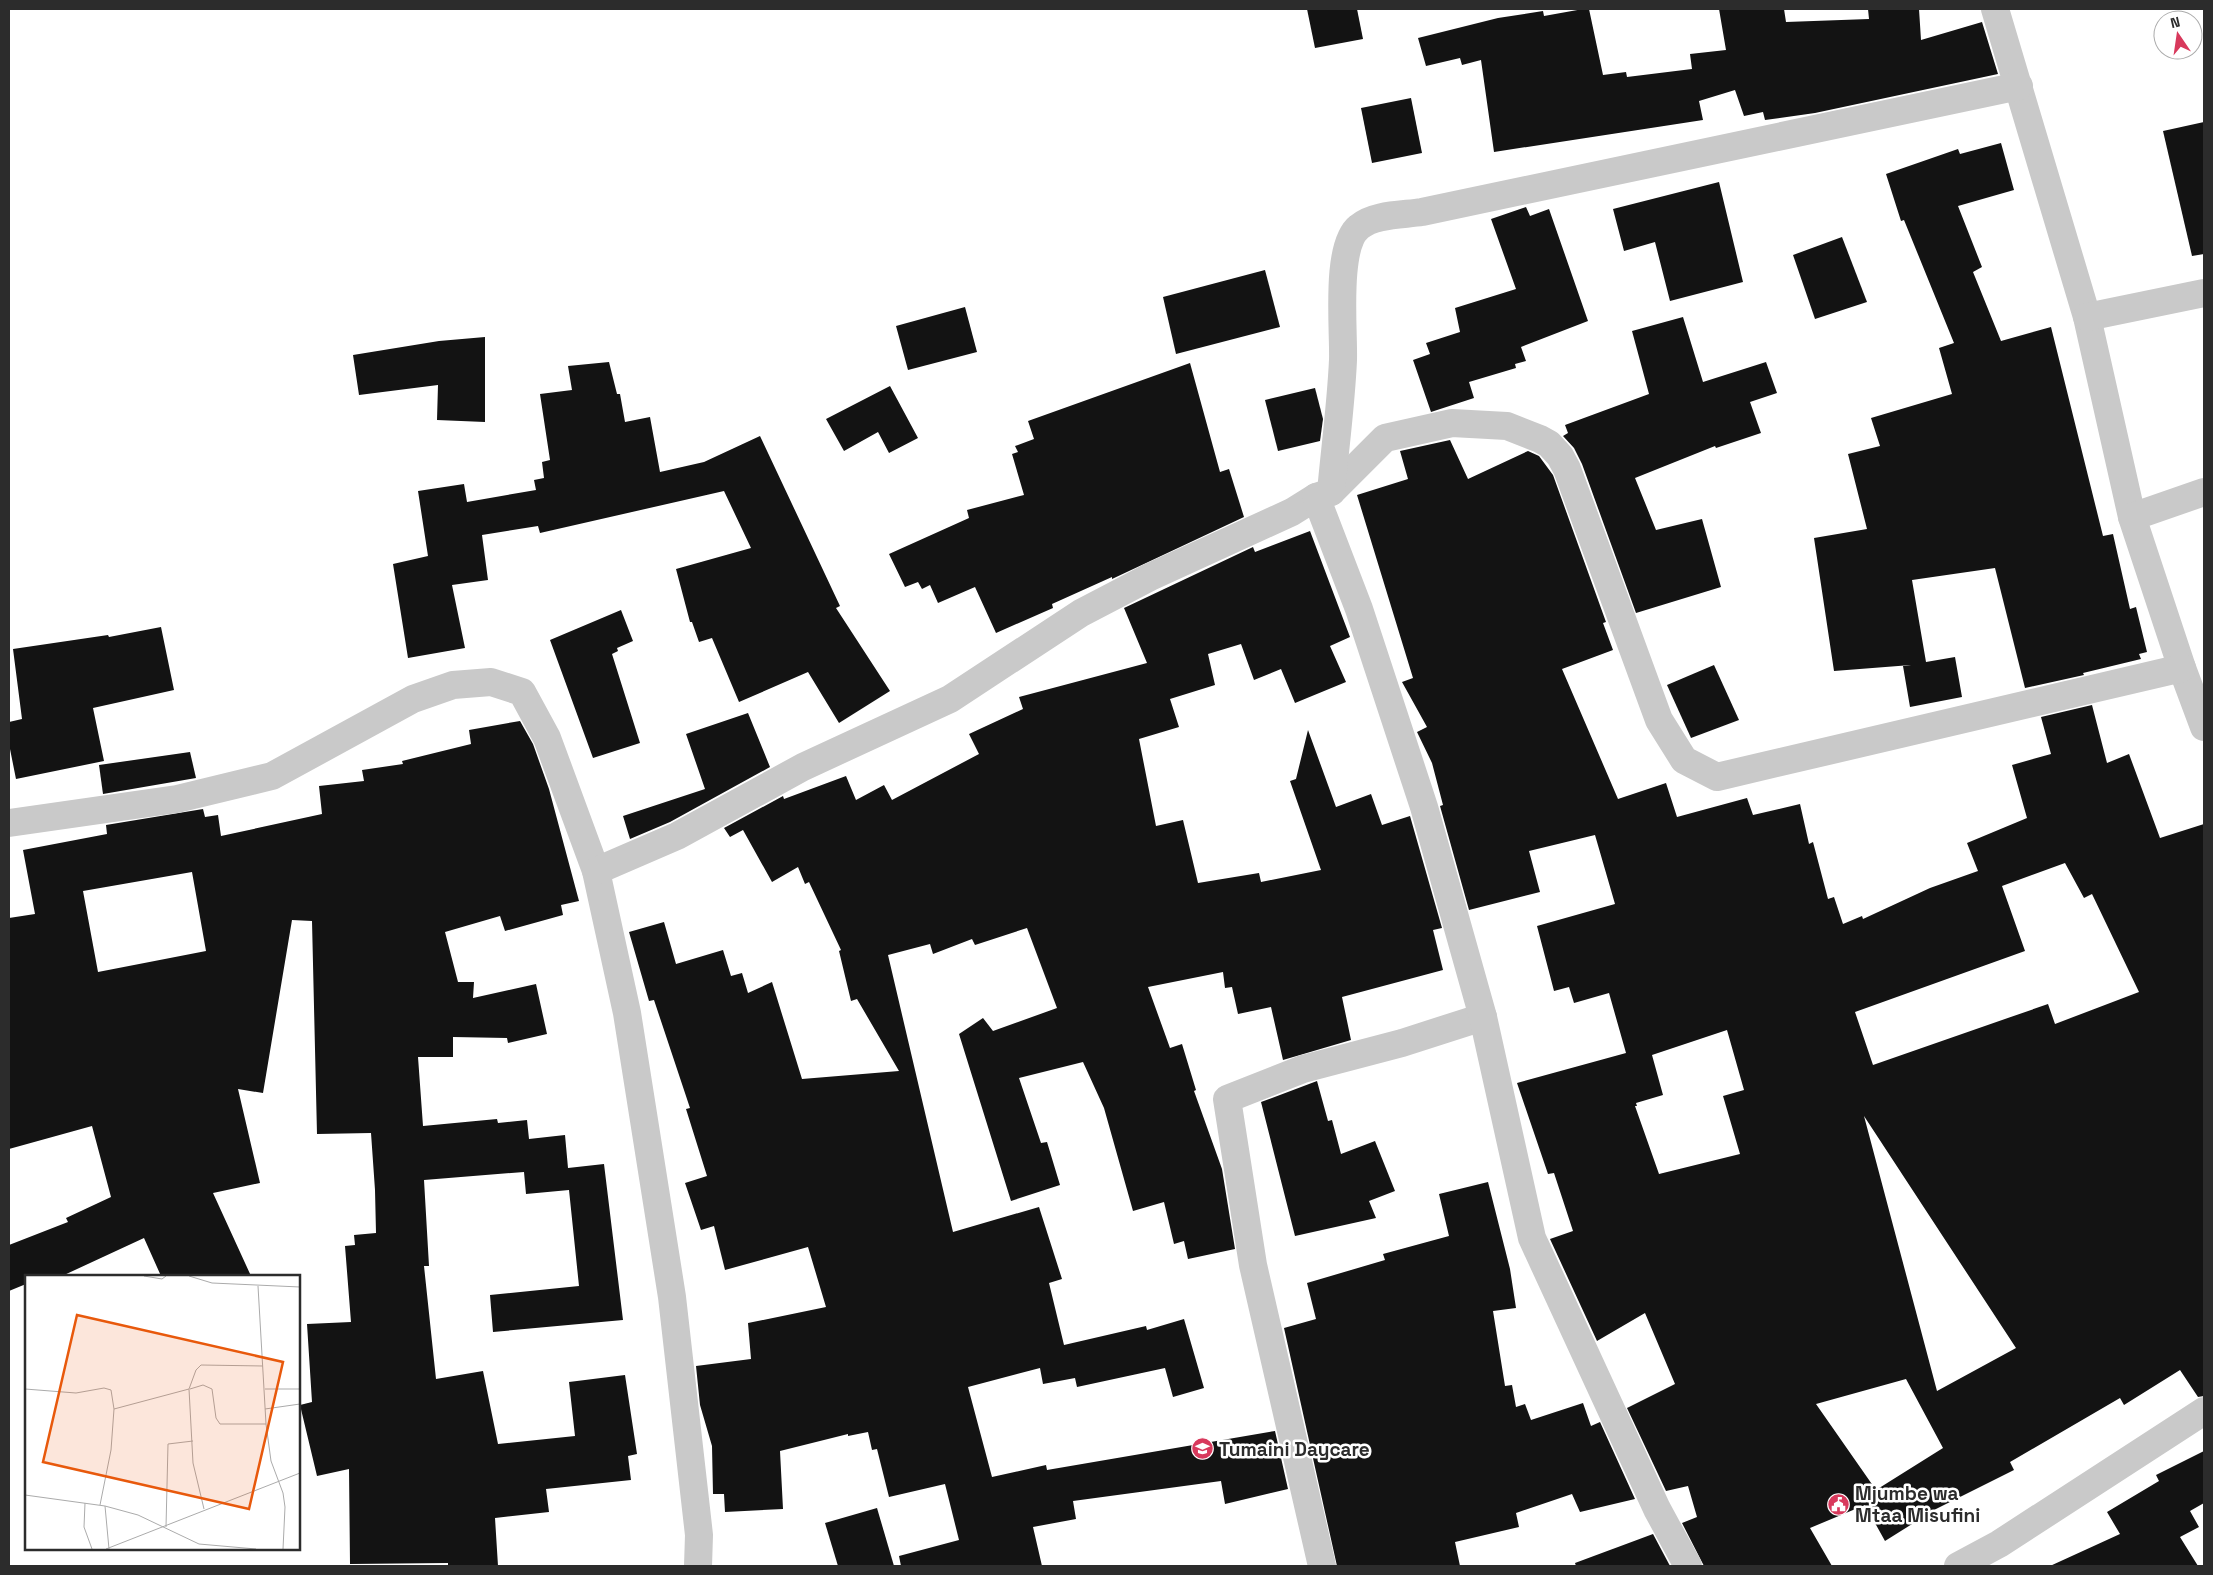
<svg xmlns="http://www.w3.org/2000/svg" width="2213" height="1575" font-family="'Space Grotesk',sans-serif">
	<rect width="100%" height="100%" fill="#fff"/>
	<g fill="#131313" fill-rule="evenodd">
		<path d="M1307,9H1357L1363,39L1315,48Z"/>
		<path d="M1583,9H1589L1603,75L1626,72L1627,77L1692,69L1690,54L1726,50L1719,9H1784L1786,22L1869,19L1868,9H1919L1921,40L1982,22L1998,74L1815,113L1765,120L1763,112L1744,116L1735,90L1699,101L1703,120L1494,152L1481,60L1462,65L1460,58L1426,66L1418,38L1498,18L1543,11L1544,16Z"/>
		<path d="M1411,98L1422,153L1372,163L1361,108Z"/>
		<path d="M2204,122V254L2192,256L2163,131Z"/>
		<path d="M2001,143L2014,190L1958,206L1982,267L1973,272L2001,341L2051,327L2103,536L2113,534L2130,609L2136,607L2147,652L2139,654L2141,659L2083,673L2084,675L2025,688L1995,568L1912,580L1926,662L1955,657L1962,697L1910,707L1903,666L1911,665L1834,671L1814,538L1867,529L1848,454L1880,446L1871,418L1952,394L1939,348L1954,343L1904,220L1901,221L1886,174L1958,149L1960,154Z"/>
		<path d="M1719,182L1743,282L1670,301L1655,242L1624,251L1613,209Z"/>
		<path d="M1526,207L1530,216L1549,209L1588,321L1521,347L1526,361L1515,364L1516,368L1469,382L1474,398L1431,412L1413,360L1430,354L1426,343L1460,332L1455,308L1516,289L1491,219Z"/>
		<path d="M1842,237L1867,302L1815,319L1793,255Z"/>
		<path d="M1265,270L1280,327L1176,354L1163,297Z"/>
		<path d="M965,307L977,352L908,370L896,326Z"/>
		<path d="M1683,317L1703,382L1766,362L1777,393L1750,402L1761,433L1716,448L1715,446L1635,478L1656,530L1702,519L1721,587L1636,613L1582,464L1574,448L1563,436L1568,433L1565,425L1649,394L1632,331Z"/>
		<path d="M485,337V422L437,420L438,385L359,395L353,355L439,341Z"/>
		<path d="M609,362L617,394H620L625,422L650,417L660,472L704,462L760,436L840,606L836,608L890,691L839,723L808,672L739,702L712,638L699,642L692,622H690L676,569L751,548L724,491L540,533L538,526L482,535L488,580L452,585L465,648L408,658L393,564L428,556L418,491L464,484L467,502L536,490L534,480L544,478L542,462L550,460L540,394L572,390L568,366Z"/>
		<path d="M1190,363L1220,472L1229,469L1244,517L1112,579V577L1052,604L1053,608L996,633L975,587L938,603L930,585L922,589L918,582L905,587L889,554L969,518L967,510L1024,495L1012,454L1018,452L1015,446L1034,439L1028,421Z"/>
		<path d="M890,386L918,438L889,453L878,432L844,451L826,419Z"/>
		<path d="M1315,388L1323,419L1320,441L1278,451L1265,400Z"/>
		<path d="M1450,440L1468,479L1528,451L1539,456L1553,475L1606,622L1603,623L1613,650L1562,669L1618,799L1666,783L1677,817L1747,798L1753,815L1800,804L1809,844L1813,842L1828,899L1834,897L1843,924L1862,916L1863,919L1930,888L1978,871L1967,843L2027,818L2012,765L2051,754L2041,717L2092,705L2107,763L2129,754L2160,838L2204,824V1396L2198,1397L2180,1370L2124,1405L2120,1398L2010,1462L2014,1470L1936,1509L1885,1541L1865,1505L1810,1528L1832,1566H1704L1682,1523L1697,1517L1688,1486L1666,1491L1627,1408L1675,1384L1645,1313L1597,1341L1550,1239L1573,1231L1554,1173L1548,1174L1517,1083L1626,1053L1609,993L1574,1003L1569,987L1554,991L1537,926L1615,904L1595,835L1529,851L1540,892L1469,910L1440,806L1443,805L1432,763L1417,732L1427,727L1402,682L1413,678L1357,495L1408,479L1400,451ZM2065,863L2084,898L2092,894L2139,992L2055,1024L2048,1004L1873,1065L1855,1012L2025,951L2002,886ZM1727,1030L1744,1090L1723,1096L1740,1154L1659,1174L1635,1106H1637L1636,1103L1663,1095L1652,1055ZM1864,1116L2016,1348L1937,1391ZM1906,1379L1943,1448L1876,1490L1816,1404Z"/>
		<path d="M1310,531L1350,637L1330,646L1346,682L1295,703L1281,669L1254,680L1241,644L1208,654L1215,685L1170,699L1179,727L1139,739L1156,826L1183,820L1198,883L1259,873L1261,882L1321,870L1290,781L1296,779L1308,730L1336,807L1371,794L1382,825L1410,816L1442,928L1433,930L1443,970L1342,997L1351,1040L1283,1060L1271,1007L1238,1014L1232,987L1225,988L1223,972L1148,987L1170,1048L1182,1044L1196,1090L1194,1091L1222,1169L1235,1249L1188,1259L1184,1241L1174,1244L1164,1202L1133,1211L1104,1108L1083,1062L1019,1078L1041,1143L1047,1142L1060,1185L1011,1201L959,1034L983,1018L993,1031L1057,1008L1027,928L975,945L972,939L933,954L930,944L888,955L953,1232L1039,1207L1062,1279L1049,1283L1064,1345L1146,1326L1147,1330L1184,1319L1204,1388L1173,1397L1165,1368L1077,1387L1075,1378L1043,1384L1040,1368L968,1387L992,1477L1046,1465L1047,1470L1275,1431L1288,1489L1225,1504L1221,1481L1073,1501L1076,1519L1033,1527L1042,1566H901L899,1556L959,1540L945,1484L889,1497L877,1449L872,1450L868,1432L848,1436V1434L780,1451L783,1509L725,1512L724,1494H713L712,1446L700,1405L696,1366L751,1359L748,1323L826,1307L808,1247L725,1270L714,1226L701,1230L685,1183L707,1176L686,1109L690,1108L654,1000L649,1001L629,932L664,922L676,964L723,950L731,976L742,973L748,993L772,982L802,1079L899,1071L857,999L851,1001L839,951L841,950L809,882L805,884L798,867L772,882L743,830L730,837L724,828L783,796L784,799L846,776L856,800L884,785L892,800L979,754L969,734L1023,709L1019,697L1147,663L1124,608L1253,547L1255,552Z"/>
		<path d="M621,610L633,641L617,648L618,651L612,654L640,743L593,758L550,640Z"/>
		<path d="M161,627L174,690L93,708L104,761L16,779L9,744V722L22,719L13,649L108,635L109,637Z"/>
		<path d="M1714,665L1739,720L1691,738L1667,685Z"/>
		<path d="M748,713L770,767L670,822L630,839L623,816L705,789L686,734Z"/>
		<path d="M520,721L533,744L549,789L579,901L561,905L563,915L505,931L500,916L445,932L458,982H474L473,998L536,984L547,1034L508,1043L507,1038L453,1037V1057H418L423,1126L497,1119L498,1123L527,1120L529,1139L565,1135L568,1168L604,1164L623,1320L493,1332L490,1295L579,1286L569,1190L526,1194L524,1172L424,1180L429,1266H424L436,1379L483,1371L498,1444L575,1436L569,1382L625,1375L637,1454L628,1456L631,1480L546,1489L549,1512L495,1518L498,1566H448V1563L350,1564L349,1469L317,1476L300,1405L312,1402L307,1324L351,1322L345,1246L355,1245L354,1235L376,1233L375,1190L371,1133L317,1134L312,921L292,920L263,1093L238,1089L260,1183L213,1193L251,1276H161L144,1238L62,1276H26V1284L9,1291V1245L68,1222L66,1218L111,1197L92,1126L9,1149V918L35,914L23,850L107,834L106,825L203,809L205,817L218,815L221,836L322,814L319,786L364,781L362,770L403,764L402,761L471,744L469,730ZM192,872L206,951L98,972L83,891Z"/>
		<path d="M190,752L196,778L103,794L99,765Z"/>
		<path d="M1317,1081L1328,1121L1332,1120L1341,1154L1375,1141L1395,1191L1369,1201L1376,1218L1295,1236L1261,1102Z"/>
		<path d="M1488,1182L1510,1269L1516,1308L1493,1311L1505,1386L1512,1385L1516,1407L1525,1404L1531,1420L1583,1403L1591,1426L1600,1422L1635,1499L1580,1512L1572,1494L1516,1513L1519,1527L1455,1542L1460,1566H1337L1284,1328L1316,1319L1307,1283L1385,1260L1383,1254L1449,1236L1439,1194Z"/>
		<path d="M2204,1451V1503L2190,1511L2199,1527L2180,1537L2198,1566H2050L2120,1534L2107,1512L2159,1481L2156,1475Z"/>
		<path d="M877,1508L894,1566H838L825,1523Z"/>
		<path d="M1653,1534L1670,1566H1576L1575,1563Z"/>
	</g>
	<g fill="none" stroke-linecap="round" stroke-linejoin="round">
		<g stroke="#c9c9c9" stroke-width="28">
			<path d="M1995,9L2087,317L2132,517L2182,668L2204,727"/>
			<path d="M2087,317L2204,293"/>
			<path d="M1331,492L1385,438L1452,423L1507,426L1540,439L1549,444L1560,456L1567,469L1659,720L1684,760L1717,777L2182,668"/>
			<path d="M2132,517L2204,492"/>
			<path d="M9,823L177,799L272,776L413,699L453,685L491,682L522,692L547,738L596,871L627,1013L672,1297L699,1535L698,1566"/>
			<path d="M596,871L677,836L803,767L950,699L1081,613L1150,577L1292,512L1316,497"/>
			<path d="M1322,1566L1253,1265L1227,1099L1303,1069L1402,1043L1483,1017"/>
			<path d="M1688,1566L1657,1509L1532,1238L1483,1017L1424,807L1359,609L1316,497L1331,492C1335,448 1341,404 1343,360C1344,330 1335,246 1359,227C1374,214 1403,215 1422,212L2019,86"/>
			<path d="M1958,1566L1999,1544L2204,1411"/>
		</g>
	</g>
	<defs>
		<symbol id="school-disc" viewBox="-11 -11 22 22"><circle r="9.5" fill="#d8395c" stroke="#fff"/><path d="M0-5L7-2L0 1L-7-2ZM-4 1L0 2.5L4 1V4Q0 6-4 4Z" fill="#fff"/></symbol>
		<symbol id="civic-disc" viewBox="-11 -11 22 22"><circle r="9.5" fill="#d8395c" stroke="#fff"/><path d="M-.6-6.5H3V-4.5H.6V-3L4-1V1h2V6H-6V1h2V-1L-.6-3ZM-1.2 2.5V6h2.4V2.5Z" fill="#fff"/></symbol>
	</defs>
	<g fill-rule="evenodd">
		<use href="#school-disc" x="1190" y="1436" width="25" height="25"/>
		<use href="#civic-disc" x="1826" y="1492" width="25" height="25"/>
	</g>
	<g text-anchor="middle" dominant-baseline="central" stroke-width="5" stroke-linejoin="round" paint-order="stroke">
		<g font-size="19" font-weight="bold" fill="#2c2c2c" stroke="#fff" text-anchor="start">
			<text x="1219" y="1449">Tumaini Daycare</text>
			<text x="1855" y="1493">Mjumbe wa<tspan x="1855" dy="22">Mtaa Misufini</tspan></text>
		</g>
	</g>
	<g transform="translate(25 1275)">
		<rect width="275" height="275" fill="#fff"/>
		<path fill="none" stroke="#ababab" stroke-width="1" d="M119,1L137,4L141,1M164,1L187,8L275,12M233,11L241,149L246,186L258,218L260,232L258,274M0,114L51,118L79,113L86,115L89,134L86,175L75,230M165,114L178,110L187,114L191,143L195,149H241M240,114H275M89,134L164,114M240,134L275,129M0,220L80,231L113,240L174,269L231,274M60,228L59,252L67,274M80,231L84,274M179,234L168,188L164,114L171,95L176,90L238,91M141,252L143,169L168,166M81,274L275,198"/>
		<path fill="#e8590c" fill-opacity="0.15" stroke="#e8590c" stroke-width="2.5" d="M52,40L258,87L224,234L18,187Z"/>
		<rect width="275" height="275" fill="none" stroke="#2c2c2c" stroke-width="2.5"/>
	</g>
	<rect width="2213" height="1575" fill="none" stroke="#2c2c2c" stroke-width="20"/>
	<g transform="translate(2178 35) rotate(347)"><circle r="24" fill="#ffffff" stroke="#ababab"/>
	<path d="M0-4L9 19L0 12L-9 19Z" fill="#d8395c"/>
	<text y="-8" font-size="14" font-weight="bold" text-anchor="middle" fill="#2c2c2c">N</text>
	</g>
</svg>
